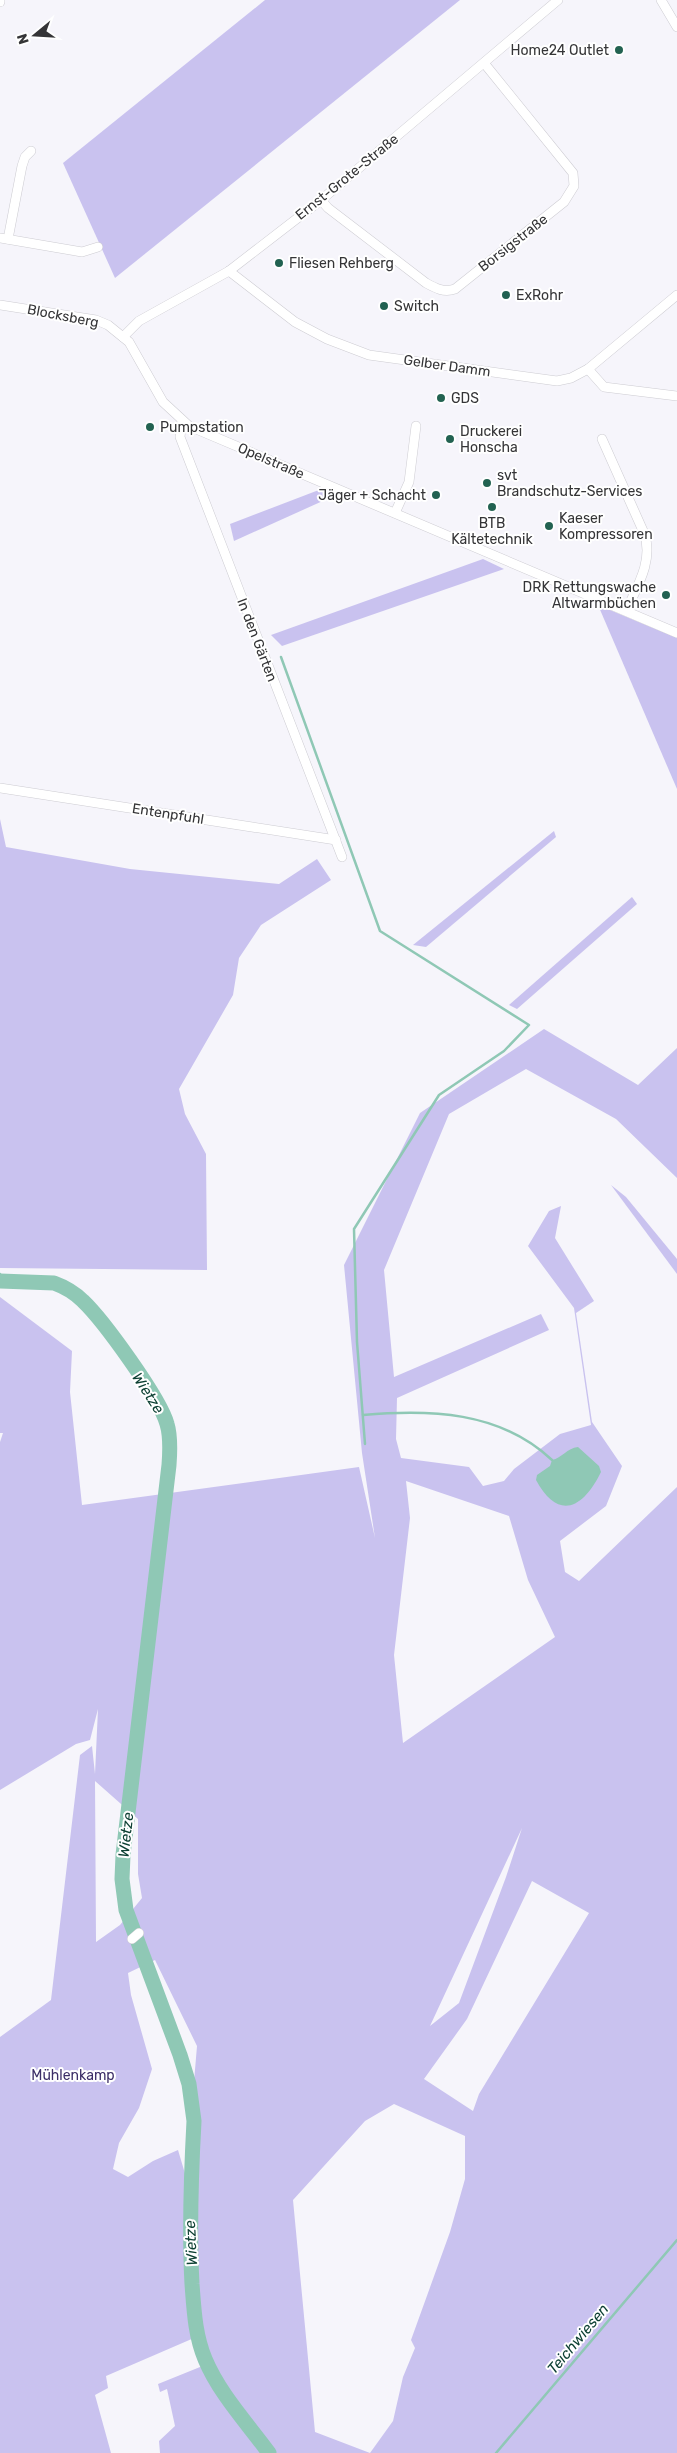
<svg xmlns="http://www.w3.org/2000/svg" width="677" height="2453" font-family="Rubik,sans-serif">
	<rect width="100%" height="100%" fill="#f6f5fb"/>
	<g fill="#c9c2ef" fill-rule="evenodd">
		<path d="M265,0H460L115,278L63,163Z"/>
		<path d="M324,488L336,495L234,541L230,524Z"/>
		<path d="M483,559L504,569L282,646L271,635Z"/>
		<path d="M598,605L677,638V789Z"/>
		<path d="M0,819L6,847L130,869L279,884L317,859L331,880L261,925L239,958L233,995L179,1089L185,1114L206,1154L207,1270L0,1268Z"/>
		<path d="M554,831L556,837L426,947L413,945Z"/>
		<path d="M632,897L637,904L517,1009L509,1005Z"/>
		<path d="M544,1029L638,1085L677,1048V1178L616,1119L526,1069L449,1114L384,1270L394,1377L541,1314L549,1330L397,1398L396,1439L401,1458L469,1467L483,1486L504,1481L514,1469L560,1434L591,1425L574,1308L528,1246L549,1211L561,1206L555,1238L594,1301L576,1313L592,1422L622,1466L606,1506L560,1541L565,1572L579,1581L677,1487V2453H160L159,2441L175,2426L167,2389L160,2392L158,2384L205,2365L204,2347L202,2341L194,2338L106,2376L108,2388L95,2395L111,2453H0V2037L51,2000L80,1755L92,1746L95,1774L98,1709L90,1740L76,1744L0,1790V1442L3,1433H0V1297L72,1351L70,1392L82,1505L359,1467L375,1538L362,1453L344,1265L420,1113ZM406,1481L509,1516L528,1580L555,1637L403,1743L394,1655L410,1518ZM95,1781L138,1819V1874L142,1898L120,1925L96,1942ZM522,1828L506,1877L459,2003L430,2026ZM532,1881L589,1913L479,2094L473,2111L424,2079L467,2019ZM155,1960L197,2046L186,2177L178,2150L153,2161L128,2177L113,2169L119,2143L139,2108L152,2069L131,1995L128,1973ZM394,2104L465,2136V2179L450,2232L411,2340L415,2348L403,2377L393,2421L370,2453L315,2432L293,2200L365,2121Z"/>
		<path d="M611,1185L626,1197L677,1259V1274Z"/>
	</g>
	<path fill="#8fc8b5" d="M578,1447L599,1466L601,1472C583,1509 558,1521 536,1480L537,1475L550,1466L552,1460C562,1458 567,1448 578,1447Z"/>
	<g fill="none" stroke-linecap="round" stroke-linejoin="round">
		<g stroke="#8fc8b5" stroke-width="2.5">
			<path d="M281,657L380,931L529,1025L504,1051L439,1095L354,1229L357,1342L365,1444"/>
			<path d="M0,1274L1,1281"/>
			<path d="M363,1415C429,1409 500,1411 552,1460"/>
			<path d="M496,2453L677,2240"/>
		</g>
		<path stroke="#8fc8b5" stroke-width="15" d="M0,1281L54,1283C65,1287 75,1293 83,1301C103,1320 160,1398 167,1424C171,1437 170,1452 169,1465L123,1855L122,1879L126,1910L180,2055L189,2084L194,2121C191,2176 189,2229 192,2284C194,2310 195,2335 205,2359C219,2393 247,2423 269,2453"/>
		<defs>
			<g id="street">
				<path d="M661,0L677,27"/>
				<path d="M0,2V0"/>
				<path d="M321,200L328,208L426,283C435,288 444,293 455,289L564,202L574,186L573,173L484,63"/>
				<path d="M0,238L82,252L98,247"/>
				<path d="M8,239L22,166L25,157L31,151"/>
				<path d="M229,271L295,322L327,339L369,355L557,381L571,378L588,369L677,295"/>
				<path d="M0,305L96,320L108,325L129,342L163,402L189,426L677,633"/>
				<path d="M123,337L139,321L229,271L321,200L558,0"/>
				<path d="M588,369L604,387L677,396"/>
				<path d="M182,421L180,437L342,857"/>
				<path d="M602,439L644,533C654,560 637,587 626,611"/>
				<path d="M395,513L409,482L416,426"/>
				<path d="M0,788L336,840"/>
				<path d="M132,1939L139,1933"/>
			</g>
		</defs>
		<use href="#street" stroke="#cdccd2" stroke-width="10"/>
		<use href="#street" stroke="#fff" stroke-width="9"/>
	</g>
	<g fill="#226251" stroke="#fff" stroke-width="2">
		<circle cx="619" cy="50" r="5"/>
		<circle cx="279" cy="263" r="5"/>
		<circle cx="506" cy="295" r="5"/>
		<circle cx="384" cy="306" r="5"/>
		<circle cx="441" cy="398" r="5"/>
		<circle cx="150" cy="427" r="5"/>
		<circle cx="450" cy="439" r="5"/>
		<circle cx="487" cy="483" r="5"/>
		<circle cx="436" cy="495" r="5"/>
		<circle cx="492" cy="507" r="5"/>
		<circle cx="549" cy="526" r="5"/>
		<circle cx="666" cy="595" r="5"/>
	</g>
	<g text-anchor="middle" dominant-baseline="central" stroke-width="4" stroke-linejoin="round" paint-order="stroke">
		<g font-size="14" fill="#353537" stroke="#fff" text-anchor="start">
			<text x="609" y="50" text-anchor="end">Home24 Outlet</text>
			<text x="289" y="263">Fliesen Rehberg</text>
			<text x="516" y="295">ExRohr</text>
			<text x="394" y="306">Switch</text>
			<text x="451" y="398">GDS</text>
			<text x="160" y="427">Pumpstation</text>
			<text x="460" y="431">Druckerei<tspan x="460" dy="16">Honscha</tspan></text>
			<text x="497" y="475">svt<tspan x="497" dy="16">Brandschutz-Services</tspan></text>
			<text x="426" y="495" text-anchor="end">Jäger + Schacht</text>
			<text x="559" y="518">Kaeser<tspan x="559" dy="16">Kompressoren</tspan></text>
			<text x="492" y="523" text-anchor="middle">BTB<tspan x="492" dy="16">Kältetechnik</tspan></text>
			<text x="656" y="587" text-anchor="end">DRK Rettungswache<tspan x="656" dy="16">Altwarmbüchen</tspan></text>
		</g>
		<g font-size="14" fill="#353537" stroke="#fff">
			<text transform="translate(347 177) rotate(-39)">Ernst-Grote-Straße</text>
			<text transform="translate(513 243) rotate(-38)">Borsigstraße</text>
			<text transform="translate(63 316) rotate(11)">Blocksberg</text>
			<text transform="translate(447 366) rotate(8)">Gelber Damm</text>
			<text transform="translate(271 461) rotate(23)">Opelstraße</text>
			<text transform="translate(257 640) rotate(69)">In den Gärten</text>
			<text transform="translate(168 814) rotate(9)">Entenpfuhl</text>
		</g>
		<g font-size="14" fill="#3c2e67" stroke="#fff">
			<text x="73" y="2075">Mühlenkamp</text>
		</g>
		<g font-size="15" font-style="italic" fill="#0e4134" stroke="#fff">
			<text transform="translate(148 1393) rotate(57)">Wietze</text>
			<text transform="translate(126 1835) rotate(-84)">Wietze</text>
			<text transform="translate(191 2243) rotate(-93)">Wietze</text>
			<text transform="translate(578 2339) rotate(-50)">Teichwiesen</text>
		</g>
	</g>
	<g transform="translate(35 35) rotate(252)" stroke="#ffffff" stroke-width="4" paint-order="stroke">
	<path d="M0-4L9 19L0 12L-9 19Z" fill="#353537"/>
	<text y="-8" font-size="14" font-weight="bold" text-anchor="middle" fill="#353537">N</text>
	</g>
</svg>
